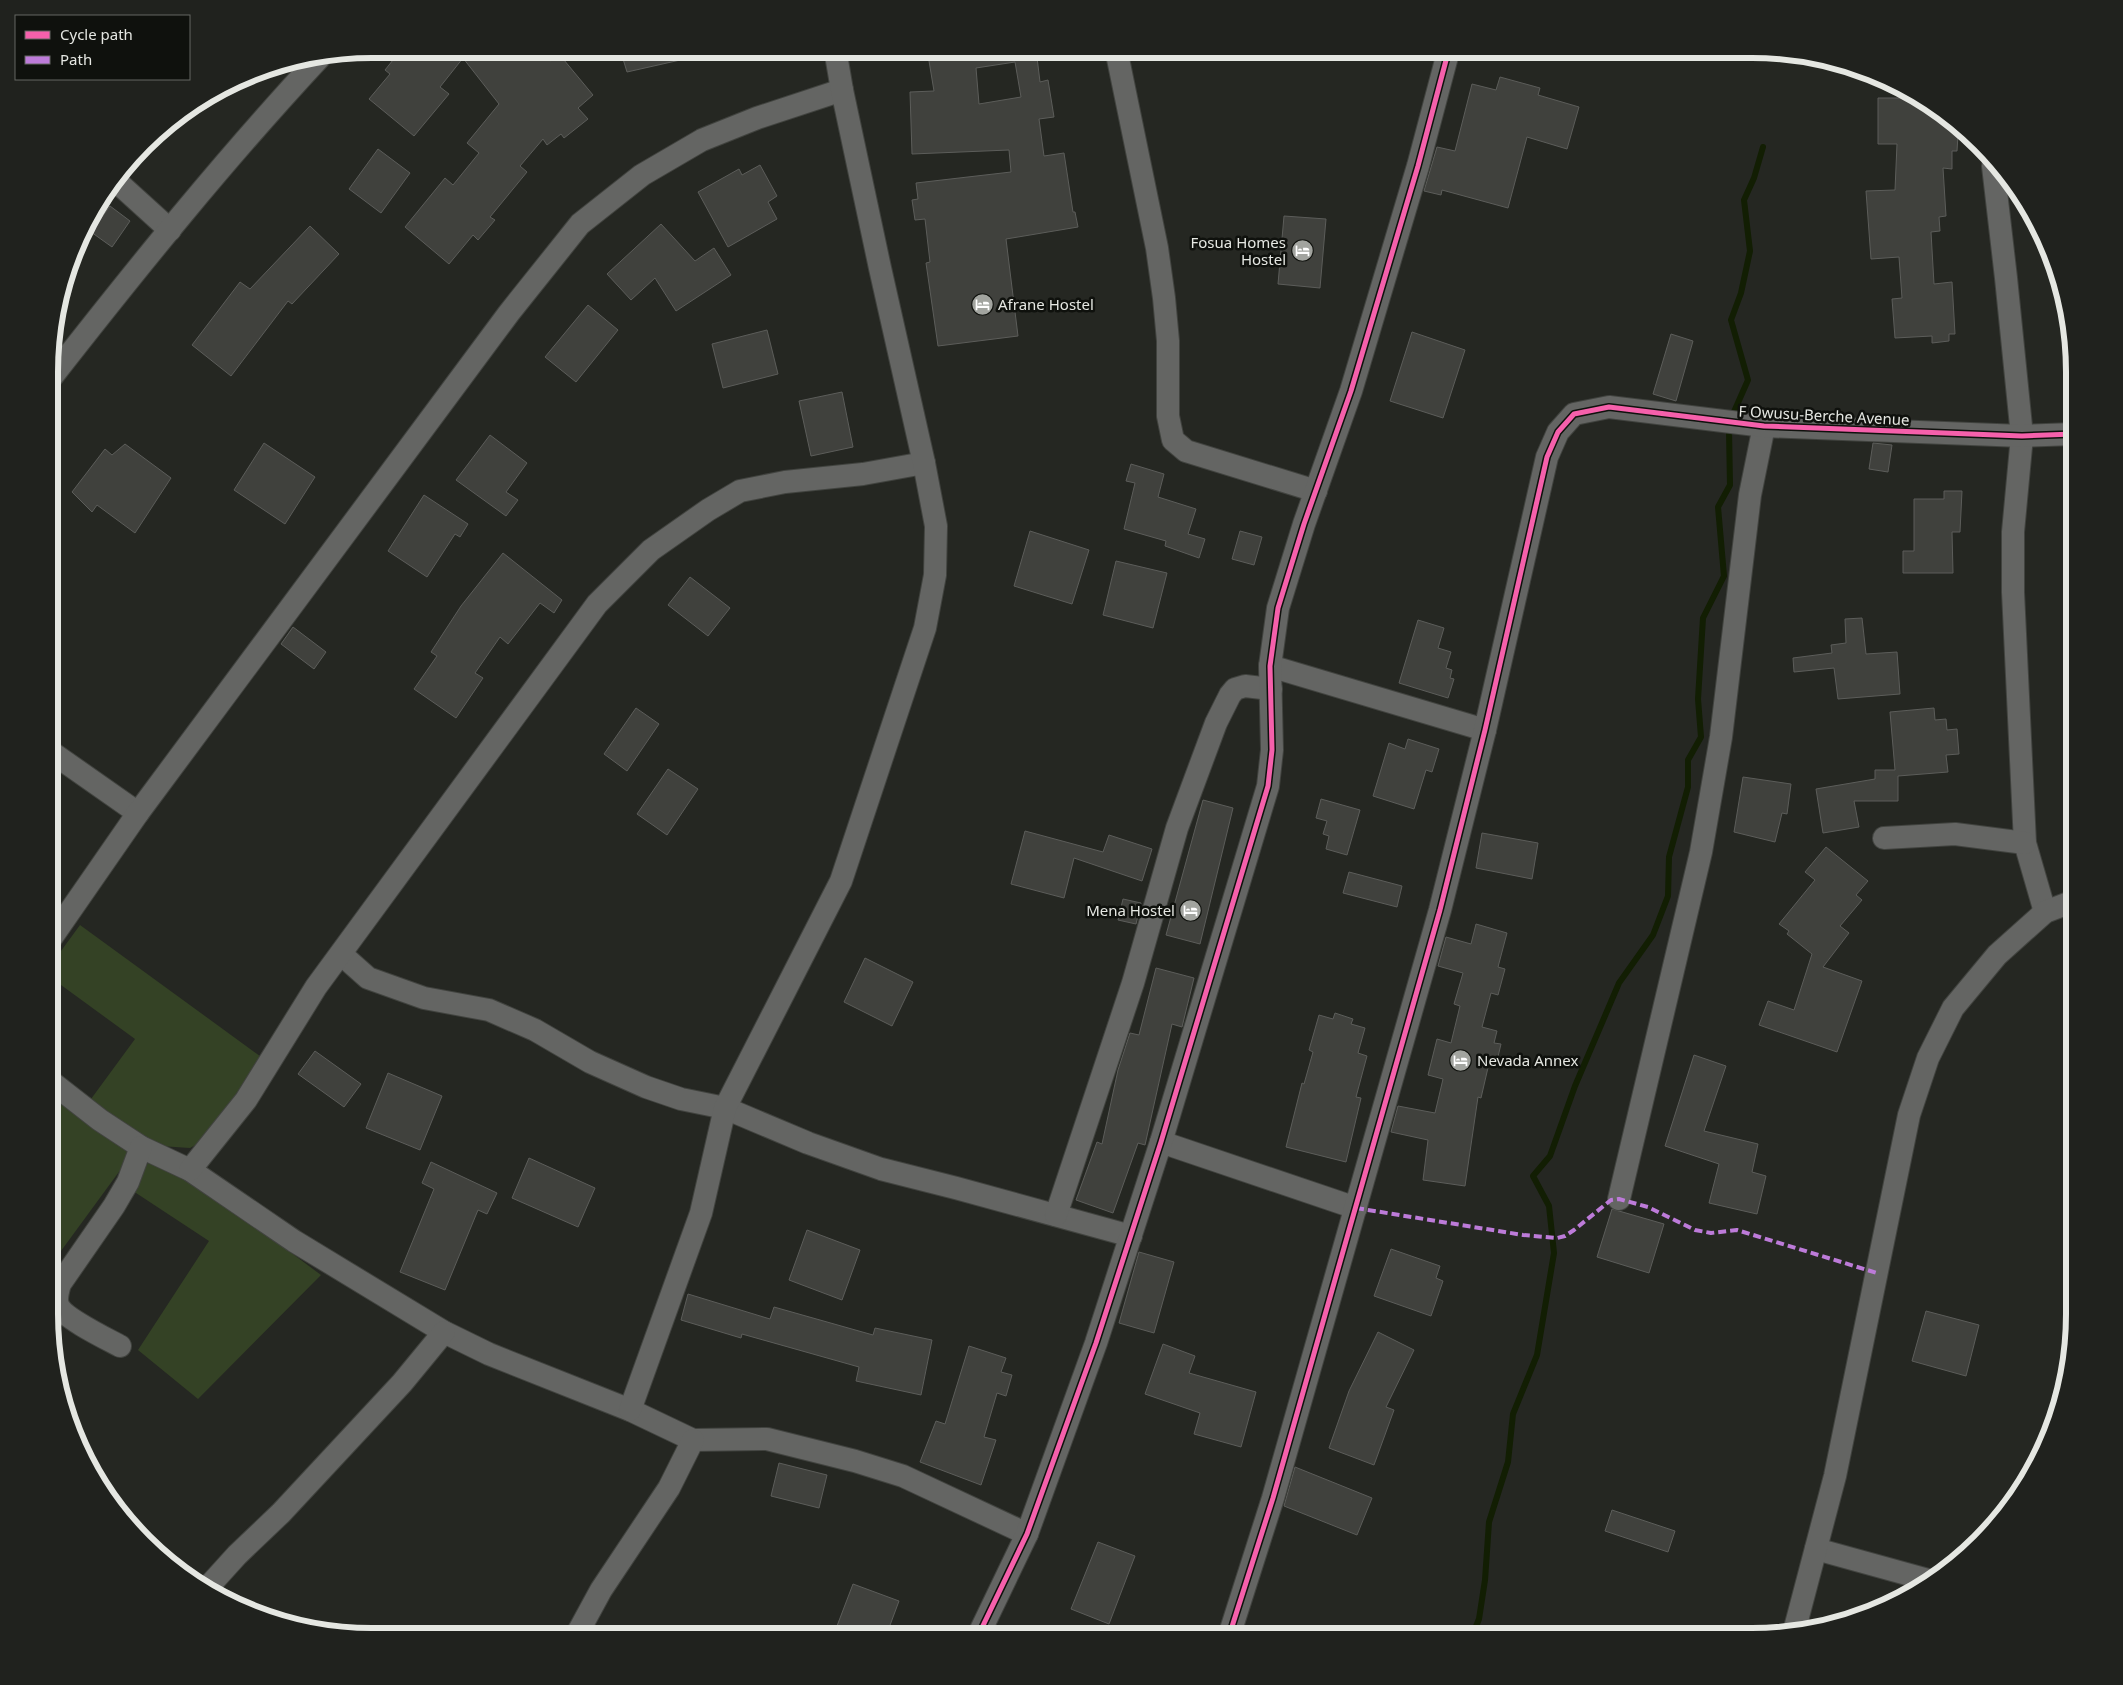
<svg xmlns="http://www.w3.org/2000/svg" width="2123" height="1685" font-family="'Noto Sans',sans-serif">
	<rect width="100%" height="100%" fill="#252722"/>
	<g fill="#344225">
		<path d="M80,925L264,1059L206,1139L190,1148L160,1146L136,1135L91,1099L135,1039L50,977V966Z"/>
		<path d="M50,1088L132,1154L50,1266Z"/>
		<path d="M148,1163L170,1166L190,1177L321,1275L198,1399L138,1350L209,1241L133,1191Z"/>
	</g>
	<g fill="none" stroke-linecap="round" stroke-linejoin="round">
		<g stroke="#121e03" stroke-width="6">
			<path d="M1733,414L1748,380L1731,320L1741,293L1750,251L1744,200L1754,178L1763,147"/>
			<path d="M1472,1636L1479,1619L1485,1580L1489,1522L1508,1462L1513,1414L1537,1355L1554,1253L1549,1206L1533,1176L1550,1156L1575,1086L1619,983L1653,935L1668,896L1669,857L1688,787V760L1701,737L1698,699L1703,618L1724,576L1718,507L1730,485L1729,430"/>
		</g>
	</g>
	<g fill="#40413d" stroke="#5c5d5a" fill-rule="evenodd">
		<path d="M413,49H542L550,61L559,54L593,95L578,108L588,119L564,138L561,134L547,145L543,139L520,166L527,172L490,217L495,220L478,240L473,235L449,264L405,227L445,178L453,185L479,153L467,143L499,104L463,58L440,87L449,94L414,136L369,99L390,74L385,70L401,50L408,55Z"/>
		<path d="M620,49H698V56L627,72Z"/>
		<path d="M927,49H1036L1040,82L1048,80L1054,117L1039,119L1044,156L1064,153L1073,212H1075L1078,227L1006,239L1018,336L938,346L926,263L930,262L925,219L915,220L912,200L918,199L916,183L1011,172L1009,150L912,154L910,92L934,91ZM1015,62L1021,97L979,104L976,68Z"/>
		<path d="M1500,77L1540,88L1538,95L1579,107L1567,149L1527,137L1508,208L1442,190L1441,195L1424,191L1437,147L1455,151L1472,84L1496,90Z"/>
		<path d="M1878,98H1914L1953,122V134L1958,135L1957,151H1952V169L1943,168L1946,216L1939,217L1940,231L1931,232L1934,284L1952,282L1955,334H1949V341L1932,343V336L1895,338L1892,299L1902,298L1899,257L1871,259L1866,191L1895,190L1897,144H1878Z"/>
		<path d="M378,149L410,173L381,213L349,189Z"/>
		<path d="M760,165L777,196L768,202L777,219L728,247L698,192L739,169L742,175Z"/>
		<path d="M110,206L130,221L112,247L91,232Z"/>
		<path d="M1284,216L1326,219L1320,288L1278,284Z"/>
		<path d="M661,224L695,261L714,248L731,275L676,311L655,278L631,300L607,274Z"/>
		<path d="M310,226L339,254L292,304L288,301L231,376L192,345L240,282L250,289Z"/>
		<path d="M588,305L618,330L576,382L545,357Z"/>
		<path d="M767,330L778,374L723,388L712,344Z"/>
		<path d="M1412,332L1465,350L1443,418L1390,401Z"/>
		<path d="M1671,334L1693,341L1676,401L1653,394Z"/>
		<path d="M842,392L853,447L811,456L799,401Z"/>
		<path d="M490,435L527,463L506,492L518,500L506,516L456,480Z"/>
		<path d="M264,443L315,477L285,524L234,490Z"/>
		<path d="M1873,443L1892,445L1888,472L1869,469Z"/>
		<path d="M125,444L171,478L135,533L97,505L92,512L72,492L105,449L112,455Z"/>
		<path d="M1131,464L1164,474L1158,497L1196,509L1188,534L1205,539L1199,558L1165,546L1166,541L1124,529L1135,483L1126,481Z"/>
		<path d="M1944,491H1962L1960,532H1952L1953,573H1903V551H1914V499H1944Z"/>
		<path d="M424,495L468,524L460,537L455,534L427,577L388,551Z"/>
		<path d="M1030,531L1089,550L1072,604L1014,586Z"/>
		<path d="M1240,531L1262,537L1254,565L1232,559Z"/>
		<path d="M503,553L562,600L554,613L540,603L508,644L500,637L475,673L483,678L456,718L414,689L437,656L431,652L461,606Z"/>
		<path d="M1116,561L1167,573L1153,628L1103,615Z"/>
		<path d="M690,577L730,608L708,636L668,605Z"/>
		<path d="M1862,618L1866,654L1897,652L1900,694L1838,699L1834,668L1794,672L1793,658L1832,653L1831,645L1846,643L1845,619Z"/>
		<path d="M1418,620L1444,628L1438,648L1451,652L1446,668L1452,670L1450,678L1454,679L1448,698L1399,683Z"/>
		<path d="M293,627L326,652L314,669L281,644Z"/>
		<path d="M636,708L659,724L627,771L604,754Z"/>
		<path d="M1934,708L1935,720L1946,719L1947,730L1957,729L1959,754L1946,755L1948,772L1898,776V801H1854L1859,827L1823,833L1816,789L1875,779V770H1895L1890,712Z"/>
		<path d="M1408,739L1439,749L1432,772L1426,770L1414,809L1373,796L1389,743L1405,749Z"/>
		<path d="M668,769L698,789L667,835L637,814Z"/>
		<path d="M1743,777L1791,784L1787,814L1782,813L1775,842L1734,832Z"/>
		<path d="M1321,799L1360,810L1347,855L1326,849L1329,836L1323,834L1327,821L1316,818Z"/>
		<path d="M1203,800L1233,808L1200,944L1166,935Z"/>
		<path d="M1025,831L1103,852L1109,835L1152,849L1142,881L1074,858L1064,898L1011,884Z"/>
		<path d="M1482,833L1538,843L1532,879L1476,868Z"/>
		<path d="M1826,847L1868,881L1856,895L1862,900L1840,926L1849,933L1823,967L1862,981L1837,1052L1759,1025L1768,1001L1794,1010L1812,954L1787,934L1789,931L1779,924L1815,880L1805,872Z"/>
		<path d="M1349,872L1402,886L1397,907L1343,893Z"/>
		<path d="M1123,899L1141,903L1136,924L1118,920Z"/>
		<path d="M1476,924L1507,933L1498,967L1505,969L1498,995L1491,993L1482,1027L1497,1031L1494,1043L1501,1044L1497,1061L1490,1059L1481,1098L1478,1097L1465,1186L1423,1180L1428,1140L1391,1132L1398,1106L1435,1113L1443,1079L1428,1075L1437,1039L1451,1043L1460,1006L1454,1004L1463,973L1438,966L1446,937L1471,944Z"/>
		<path d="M865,958L913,982L892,1026L844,1002Z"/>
		<path d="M1156,968L1194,978L1182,1027L1172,1024L1145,1145L1138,1143L1113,1213L1076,1200L1097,1142L1102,1144L1118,1070L1130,1033L1139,1035Z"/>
		<path d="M1335,1013L1353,1019L1351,1024L1365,1028L1358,1053L1367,1056L1356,1097L1361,1098L1346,1162L1286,1147L1302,1083L1304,1084L1313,1052L1309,1050L1319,1015L1333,1019Z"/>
		<path d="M315,1051L361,1084L344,1107L298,1074Z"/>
		<path d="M1694,1055L1726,1066L1704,1131L1758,1144L1752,1172L1766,1176L1757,1214L1709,1203L1719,1164L1665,1146Z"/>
		<path d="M388,1073L442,1096L420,1150L366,1128Z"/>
		<path d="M529,1158L595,1188L578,1227L512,1198Z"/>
		<path d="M431,1162L497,1193L487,1214L478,1210L445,1290L400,1272L434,1189L422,1183Z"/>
		<path d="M1612,1209L1664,1224L1649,1273L1597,1257Z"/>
		<path d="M807,1230L860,1250L842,1300L789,1280Z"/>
		<path d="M1391,1249L1440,1266L1436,1278L1443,1281L1431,1316L1374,1296Z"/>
		<path d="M1139,1252L1174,1262L1154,1333L1119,1323Z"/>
		<path d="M688,1294L770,1319L774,1307L873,1335L875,1328L932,1340L921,1395L856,1381L859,1367L742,1334L741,1338L681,1320Z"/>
		<path d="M1926,1311L1979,1325L1966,1376L1912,1361Z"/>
		<path d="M1378,1332L1414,1350L1386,1407L1394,1410L1374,1465L1329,1448L1349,1391Z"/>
		<path d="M1163,1344L1195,1356L1189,1373L1256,1392L1241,1447L1194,1434L1200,1413L1145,1394Z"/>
		<path d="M969,1346L1006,1358L1001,1372L1012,1375L1006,1396L997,1393L984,1437L996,1440L981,1485L920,1462L936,1421L945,1424Z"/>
		<path d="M779,1463L827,1475L819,1508L771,1496Z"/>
		<path d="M1295,1467L1372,1498L1357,1535L1284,1506Z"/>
		<path d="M1612,1510L1675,1531L1668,1552L1605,1531Z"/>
		<path d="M1098,1542L1135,1556L1109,1624L1071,1609Z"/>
		<path d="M853,1584L899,1601L886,1636H863L837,1626Z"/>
	</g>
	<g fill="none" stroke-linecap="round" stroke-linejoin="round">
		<defs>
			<g id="minor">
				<path d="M1116,49L1157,248L1164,298L1168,341V416L1173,440L1186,451L1316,491"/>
				<path d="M1993,166L2006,278L2022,436L2013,532V592L2025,843L2045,912"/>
				<path d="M116,181L170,230"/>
				<path d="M51,378C137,268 225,159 320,57"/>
				<path d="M1270,666L1485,730"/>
				<path d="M51,752L138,813"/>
				<path d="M1884,838L1955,834L2025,843"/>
				<path d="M50,940L138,813L509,313L580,224L642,175L702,140L757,118L842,90"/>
				<path d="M341,954L368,978L424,998L489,1010L535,1030L590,1062L646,1087L681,1099L725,1108L808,1143L881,1169L956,1188L1131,1236"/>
				<path d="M50,1081L100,1120L141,1147L190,1170L294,1241L444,1332L489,1354L630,1410L693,1440L767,1439L855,1461L903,1476L1027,1534"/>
				<path d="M1161,1142L1356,1208"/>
				<path d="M190,1170L246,1100L316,987L597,604L651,550L708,510L740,491L785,482L863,474L924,463"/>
				<path d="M1619,1199L1701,852L1721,737L1750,495L1764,426"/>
				<path d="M1056,1215L1133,983L1177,828L1216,723L1230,695L1235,689L1245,686L1271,689"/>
				<path d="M120,1346C107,1339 66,1319 59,1307C55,1300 58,1291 60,1284L114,1206L128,1182L141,1147"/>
				<path d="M630,1410L701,1213L725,1108L841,881L925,628L935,575L936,526L924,463L880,268L842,90L835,49"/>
				<path d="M1816,1549L1932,1581"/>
				<path d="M208,1587L237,1555L281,1513L402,1383L444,1332"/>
				<path d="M1795,1628L1835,1476L1909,1115L1928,1058L1953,1008L1997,955L2045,912L2074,901"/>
				<path d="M576,1636L601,1590L669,1488L693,1440"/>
				<path d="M978,1636L1027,1534L1096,1343L1161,1142L1268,786L1272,750L1270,666L1278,608L1304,524L1351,391L1418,166L1449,49"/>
				<path d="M1229,1636L1273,1498L1440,910L1485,730L1547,457L1558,432L1574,414L1609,407L1764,426L2022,436L2074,434"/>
			</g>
		</defs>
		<use href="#minor" stroke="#41433f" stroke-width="24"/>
		<use href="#minor" stroke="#646563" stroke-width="22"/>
		<path stroke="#bd7bd9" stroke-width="4" stroke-dasharray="8 4" stroke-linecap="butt" d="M1356,1208L1523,1235L1557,1238L1565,1236L1574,1230L1611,1200L1619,1199L1648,1207L1695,1230L1711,1233L1737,1230L1877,1273"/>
		<defs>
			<g id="cycleway">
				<path d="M978,1636L1027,1534L1096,1343L1161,1142L1268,786L1272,750L1270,666L1278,608L1304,524L1351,391L1418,166L1449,49"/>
				<path d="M1229,1636L1273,1498L1440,910L1485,730L1547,457L1558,432L1574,414L1609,407L1764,426L2022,436L2074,434"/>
			</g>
		</defs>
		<use href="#cycleway" stroke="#0f110d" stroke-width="8"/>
		<use href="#cycleway" stroke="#f560ab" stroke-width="5"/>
	</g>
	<defs>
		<symbol id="hotel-disc" viewBox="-11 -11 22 22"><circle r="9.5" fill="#a2a49f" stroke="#0f110d"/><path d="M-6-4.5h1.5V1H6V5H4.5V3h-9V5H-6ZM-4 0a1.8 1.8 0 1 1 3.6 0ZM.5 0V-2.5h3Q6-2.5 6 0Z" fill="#fff"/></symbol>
	</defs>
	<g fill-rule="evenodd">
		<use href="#hotel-disc" x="1290" y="238" width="25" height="25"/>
		<use href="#hotel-disc" x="970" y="292" width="25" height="25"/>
		<use href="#hotel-disc" x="1178" y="898" width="25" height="25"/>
		<use href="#hotel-disc" x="1448" y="1048" width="25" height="25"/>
	</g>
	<g text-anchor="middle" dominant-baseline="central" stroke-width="5" stroke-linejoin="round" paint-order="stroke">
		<g font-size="15" fill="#e5e7e2" stroke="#0f110d" text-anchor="end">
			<text x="1286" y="242">Fosua Homes<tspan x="1286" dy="17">Hostel</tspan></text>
			<text x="998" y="304" text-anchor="start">Afrane Hostel</text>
			<text x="1175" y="910">Mena Hostel</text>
			<text x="1477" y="1060" text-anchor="start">Nevada Annex</text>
		</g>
		<g font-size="15" fill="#e5e7e2" stroke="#0f110d">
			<text transform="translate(1824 415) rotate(3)">F Owusu-Berche Avenue</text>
		</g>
	</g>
	<path d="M0 0H2123V1685H0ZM372 58H1752A314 314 0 0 1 2066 372V1314A314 314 0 0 1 1752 1628H372A314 314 0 0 1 58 1314V372A314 314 0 0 1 372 58Z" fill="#20221e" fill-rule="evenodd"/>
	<path fill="none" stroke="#e5e7e2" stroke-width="6" d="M372 58H1752A314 314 0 0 1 2066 372V1314A314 314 0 0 1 1752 1628H372A314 314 0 0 1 58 1314V372A314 314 0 0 1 372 58Z"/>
	<rect x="15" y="15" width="175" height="65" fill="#0f110d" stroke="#656762"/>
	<rect x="25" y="31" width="25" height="8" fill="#f560ab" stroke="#656762"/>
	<text x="60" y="40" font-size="15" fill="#e5e7e2">Cycle path</text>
	<rect x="25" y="56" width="25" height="8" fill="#bd7bd9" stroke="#656762"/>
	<text x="60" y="65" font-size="15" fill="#e5e7e2">Path</text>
</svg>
